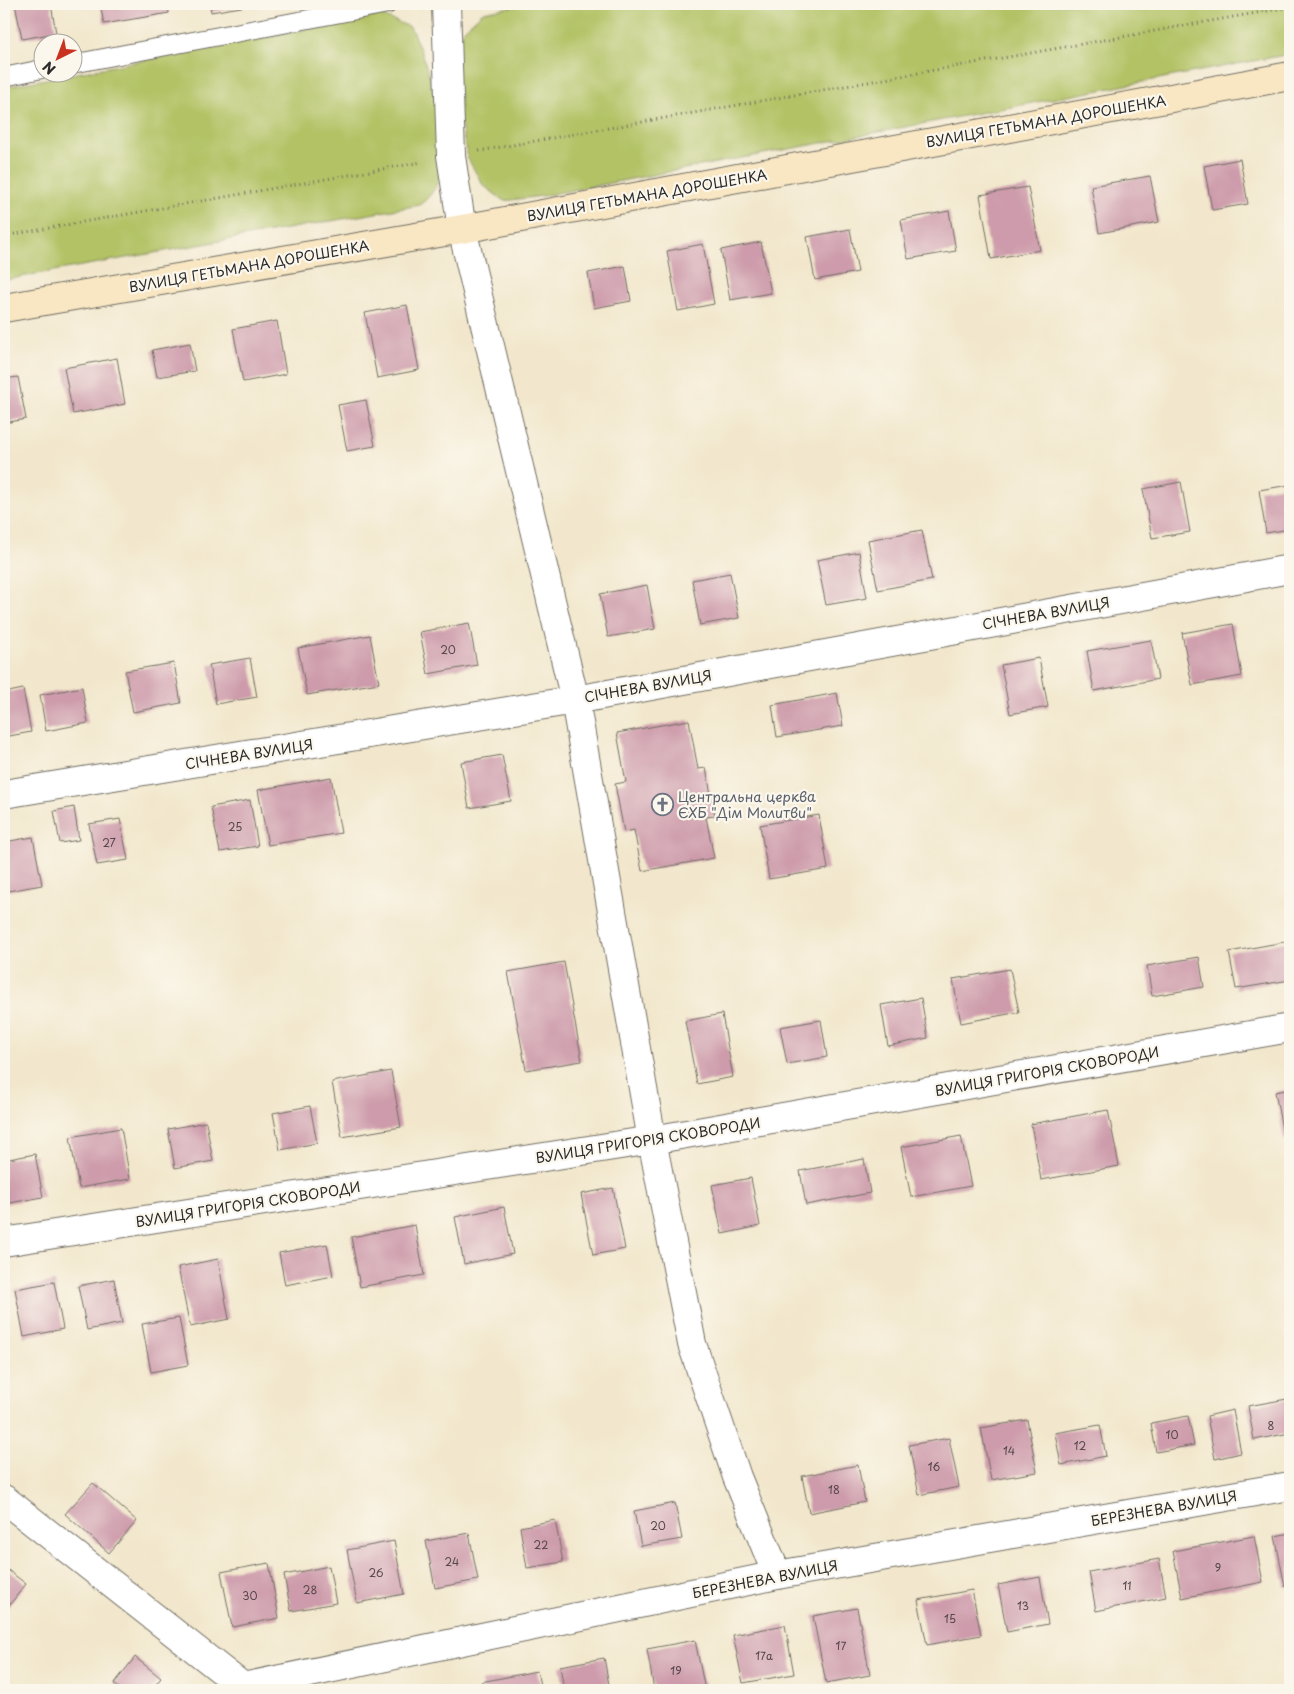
<svg xmlns="http://www.w3.org/2000/svg" width="1294" height="1694" font-family="'Playpen Sans',sans-serif">
	<rect width="100%" height="100%" fill="#fbf7ec"/>
	<filter id="ink" filterUnits="userSpaceOnUse"><feTurbulence type="fractalNoise" baseFrequency=".02" numOctaves="2"/><feDisplacementMap in="SourceGraphic" scale="10" xChannelSelector="R" yChannelSelector="G"/><feConvolveMatrix kernelMatrix="1 2 1 2 8 2 1 2 1" color-interpolation-filters="sRGB"/></filter>
	<filter id="wash" filterUnits="userSpaceOnUse"><feTurbulence type="fractalNoise" baseFrequency=".0096" numOctaves="4" result="noise"/><feDisplacementMap in="SourceGraphic" scale="20" xChannelSelector="R" yChannelSelector="G"/><feGaussianBlur stdDeviation="1.12" result="paint"/><feColorMatrix in="noise" values="0 0 0 0 0 0 0 0 0 0 0 0 0 0 0 0 0 1.4 0 .05"/><feComposite in="paint" operator="in"/></filter>
	<g filter="url(#wash)">
		<rect width="100%" height="100%" fill="#f2e7cc"/>
		<g fill="#b2c265" stroke="#6e7648">
			<path d="M526,4H1290V54L542,196L504,201L483,185L468,159L449,67L461,32L483,12Z"/>
			<path d="M380,15L410,27C429,63 458,158 431,194C428,198 423,202 420,205L4,280V87Z"/>
		</g>
		<g id="blocks">
			<g fill="#cd9bab">
				<path d="M15,4H51L56,33L22,39Z"/>
				<path d="M100,4H168L169,13L104,24Z"/>
				<path d="M210,4H246L247,6L211,12Z"/>
				<path d="M1240,159L1248,204L1212,210L1204,166Z"/>
				<path d="M1150,176L1159,222L1099,233L1091,186Z"/>
				<path d="M1028,187L1040,250L991,259L980,195Z"/>
				<path d="M949,211L956,251L908,259L901,220Z"/>
				<path d="M850,229L858,272L815,280L807,237Z"/>
				<path d="M761,242L771,293L730,300L721,250Z"/>
				<path d="M703,244L714,304L678,311L667,251Z"/>
				<path d="M625,266L631,301L594,308L588,273Z"/>
				<path d="M407,305L419,370L377,378L365,313Z"/>
				<path d="M277,321L286,374L243,382L233,329Z"/>
				<path d="M190,343L195,371L157,377L152,350Z"/>
				<path d="M117,358L125,404L73,414L64,368Z"/>
				<path d="M18,377L26,419L4,423V379Z"/>
				<path d="M366,400L375,446L347,451L338,405Z"/>
				<path d="M1181,482L1190,532L1152,538L1143,489Z"/>
				<path d="M1290,485V529L1266,533L1259,490Z"/>
				<path d="M922,530L932,580L878,590L868,540Z"/>
				<path d="M859,552L867,598L826,605L817,560Z"/>
				<path d="M730,573L739,618L700,625L692,580Z"/>
				<path d="M647,585L655,629L608,637L600,594Z"/>
				<path d="M469,623L477,665L428,674L420,632Z"/>
				<path d="M1233,624L1242,676L1192,685L1182,633Z"/>
				<path d="M370,635L379,683L307,695L298,648Z"/>
				<path d="M1151,640L1158,679L1094,691L1087,651Z"/>
				<path d="M250,658L257,697L216,704L209,665Z"/>
				<path d="M1039,658L1048,707L1010,714L1001,665Z"/>
				<path d="M174,663L181,703L133,712L125,671Z"/>
				<path d="M82,687L88,723L46,731L40,695Z"/>
				<path d="M23,689L31,732L4,737V693Z"/>
				<path d="M837,693L843,726L777,737L772,705Z"/>
				<path d="M689,720L698,769L706,768L715,816L706,817L714,858L642,871L634,830L624,832L615,784L626,782L617,733Z"/>
				<path d="M502,755L511,801L469,808L461,762Z"/>
				<path d="M331,777L341,833L268,845L258,790Z"/>
				<path d="M250,800L258,846L220,852L211,807Z"/>
				<path d="M74,807L79,840L60,843L54,811Z"/>
				<path d="M819,815L828,869L769,879L760,825Z"/>
				<path d="M120,819L128,860L97,865L89,824Z"/>
				<path d="M33,837L42,885L8,891L4,870V842Z"/>
				<path d="M1290,941V980L1236,989L1229,952Z"/>
				<path d="M1199,957L1204,987L1152,996L1147,966Z"/>
				<path d="M564,962L582,1061L526,1070L508,972Z"/>
				<path d="M1010,969L1019,1012L961,1023L953,979Z"/>
				<path d="M921,998L928,1038L888,1046L881,1005Z"/>
				<path d="M722,1014L733,1077L697,1084L685,1021Z"/>
				<path d="M821,1020L827,1057L787,1064L780,1027Z"/>
				<path d="M391,1071L401,1127L342,1137L332,1082Z"/>
				<path d="M1290,1089V1139L1284,1140L1275,1092Z"/>
				<path d="M310,1106L317,1143L280,1150L273,1113Z"/>
				<path d="M1108,1110L1119,1166L1041,1180L1031,1124Z"/>
				<path d="M206,1122L213,1161L175,1168L168,1129Z"/>
				<path d="M121,1128L130,1179L79,1188L70,1137Z"/>
				<path d="M961,1136L971,1186L911,1197L901,1147Z"/>
				<path d="M35,1154L43,1197L4,1204V1160Z"/>
				<path d="M864,1159L870,1193L806,1205L800,1171Z"/>
				<path d="M751,1178L760,1226L722,1234L712,1185Z"/>
				<path d="M613,1188L625,1249L593,1255L581,1194Z"/>
				<path d="M504,1207L513,1254L464,1264L455,1217Z"/>
				<path d="M415,1225L424,1275L360,1287L351,1237Z"/>
				<path d="M327,1244L333,1276L285,1285L279,1253Z"/>
				<path d="M218,1259L229,1319L190,1327L178,1267Z"/>
				<path d="M114,1279L122,1323L87,1330L78,1286Z"/>
				<path d="M54,1282L63,1329L24,1337L15,1289Z"/>
				<path d="M179,1318L188,1365L151,1372L142,1324Z"/>
				<path d="M1287,1399L1290,1417V1433L1254,1440L1248,1406Z"/>
				<path d="M1233,1410L1241,1453L1215,1459L1207,1416Z"/>
				<path d="M1188,1416L1194,1445L1156,1452L1151,1423Z"/>
				<path d="M1027,1420L1037,1472L991,1480L981,1428Z"/>
				<path d="M1100,1425L1106,1456L1061,1465L1055,1433Z"/>
				<path d="M949,1438L959,1487L919,1495L909,1445Z"/>
				<path d="M858,1465L865,1502L809,1513L802,1476Z"/>
				<path d="M93,1483L137,1521L109,1553L65,1514Z"/>
				<path d="M675,1503L682,1539L641,1546L634,1511Z"/>
				<path d="M555,1520L563,1562L527,1568L520,1527Z"/>
				<path d="M469,1533L478,1580L435,1588L426,1541Z"/>
				<path d="M1290,1533V1586L1285,1587L1275,1536Z"/>
				<path d="M1254,1536L1263,1582L1182,1598L1173,1551Z"/>
				<path d="M394,1541L404,1594L357,1603L347,1550Z"/>
				<path d="M1159,1559L1166,1597L1096,1611L1089,1572Z"/>
				<path d="M269,1563L279,1618L232,1627L221,1572Z"/>
				<path d="M329,1566L336,1603L291,1611L284,1575Z"/>
				<path d="M4,1567L26,1584L4,1612Z"/>
				<path d="M1040,1577L1048,1624L1007,1632L998,1585Z"/>
				<path d="M972,1590L981,1635L927,1645L918,1600Z"/>
				<path d="M857,1608L870,1675L826,1683L813,1616Z"/>
				<path d="M785,1625L794,1674L743,1683L733,1635Z"/>
				<path d="M695,1640L705,1690H654L647,1649Z"/>
				<path d="M135,1657L161,1678L151,1690H122L114,1684Z"/>
				<path d="M604,1658L610,1690H564L560,1666Z"/>
				<path d="M537,1671L541,1690H483L481,1682Z"/>
			</g>
		</g>
	</g>
	<g filter="url(#ink)">
		<use href="#blocks" fill-opacity="0" stroke="#716d63" stroke-width="1"/>
		<g fill="none" stroke-linecap="round" stroke-linejoin="round">
			<defs>
				<g id="lane">
					<path d="M72,64L388,4"/>
					<path d="M4,77L42,69"/>
				</g>
				<g id="street">
					<path d="M446,4L451,156L462,229L575,700L652,1140L692,1344L737,1477L777,1575"/>
					<path d="M4,794L575,700L1290,569"/>
					<path d="M4,1242L652,1140L1290,1028"/>
					<path d="M4,1499L247,1690"/>
					<path d="M243,1687L777,1575L1290,1486"/>
				</g>
				<path id="secondary" d="M4,308L462,229L1290,76"/>
			</defs>
			<use href="#lane" stroke="#716d63" stroke-width="20"/>
			<use href="#street" stroke="#716d63" stroke-width="30"/>
			<use href="#secondary" stroke="#716d63" stroke-width="30"/>
			<g stroke="#716d63" stroke-width="3" stroke-dasharray="1 4" stroke-linecap="butt">
				<path d="M479,151L1290,7"/>
				<path d="M4,236L422,162"/>
			</g>
			<use href="#lane" stroke="#fff" stroke-width="18"/>
			<use href="#street" stroke="#fff" stroke-width="28"/>
			<use href="#secondary" stroke="#f9e7c3" stroke-width="28"/>
		</g>
	</g>
	<defs>
		<symbol id="church-ring" viewBox="-11 -11 22 22"><circle r="9.5" fill="#fbf7ec" stroke="#6b7280" stroke-width="1.5"/><path d="M-1.2-6h2.4v3.5h3.3v2.4h-3.3V6h-2.4V-.1h-3.3v-2.4h3.3Z" fill="#6b7280"/></symbol>
	</defs>
	<g fill-rule="evenodd">
		<use href="#church-ring" x="650" y="792" width="25" height="25"/>
	</g>
	<g text-anchor="middle" dominant-baseline="central" stroke-width="4.5" stroke-linejoin="round" paint-order="stroke">
		<g font-size="11" fill="#54474b">
			<text x="448" y="649">20</text>
			<text x="235" y="826">25</text>
			<text x="109" y="842">27</text>
			<text x="1271" y="1425">8</text>
			<text x="1172" y="1434">10</text>
			<text x="1080" y="1445">12</text>
			<text x="1009" y="1450">14</text>
			<text x="934" y="1466">16</text>
			<text x="834" y="1489">18</text>
			<text x="658" y="1525">20</text>
			<text x="541" y="1544">22</text>
			<text x="452" y="1561">24</text>
			<text x="1218" y="1567">9</text>
			<text x="376" y="1572">26</text>
			<text x="1127" y="1585">11</text>
			<text x="310" y="1589">28</text>
			<text x="250" y="1595">30</text>
			<text x="1023" y="1605">13</text>
			<text x="950" y="1618">15</text>
			<text x="841" y="1645">17</text>
			<text x="764" y="1655">17а</text>
			<text x="676" y="1670">19</text>
		</g>
		<g font-size="14" fill="#2b2b2b" stroke="#fbf7ec">
			<text transform="translate(1046 121) rotate(-10)">ВУЛИЦЯ ГЕТЬМАНА ДОРОШЕНКА</text>
			<text transform="translate(647 195) rotate(-10)">ВУЛИЦЯ ГЕТЬМАНА ДОРОШЕНКА</text>
			<text transform="translate(249 266) rotate(-10)">ВУЛИЦЯ ГЕТЬМАНА ДОРОШЕНКА</text>
			<text transform="translate(1046 613) rotate(-10)">СІЧНЕВА ВУЛИЦЯ</text>
			<text transform="translate(648 686) rotate(-10)">СІЧНЕВА ВУЛИЦЯ</text>
			<text transform="translate(249 754) rotate(-9)">СІЧНЕВА ВУЛИЦЯ</text>
			<text transform="translate(1047 1071) rotate(-10)">ВУЛИЦЯ ГРИГОРІЯ СКОВОРОДИ</text>
			<text transform="translate(648 1140) rotate(-9)">ВУЛИЦЯ ГРИГОРІЯ СКОВОРОДИ</text>
			<text transform="translate(248 1204) rotate(-9)">ВУЛИЦЯ ГРИГОРІЯ СКОВОРОДИ</text>
			<text transform="translate(1164 1508) rotate(-10)">БЕРЕЗНЕВА ВУЛИЦЯ</text>
			<text transform="translate(765 1579) rotate(-11)">БЕРЕЗНЕВА ВУЛИЦЯ</text>
		</g>
		<g font-size="14" fill="#5b616d" stroke="#fbf7ec" text-anchor="start">
			<text x="678" y="796">Центральна церква<tspan x="678" dy="16">ЄХБ "Дім Молитви"</tspan></text>
		</g>
	</g>
	<rect width="1294" height="1694" fill="none" stroke="#fbf7ec" stroke-width="20"/>
	<g transform="translate(58 58) rotate(222)"><circle r="24" fill="#fbf7ec" stroke="#a8a59f"/>
	<path d="M0-4L9 19L0 12L-9 19Z" fill="#c8321e"/>
	<text y="-8" font-size="14" font-weight="bold" text-anchor="middle" fill="#2b2b2b">N</text>
	</g>
</svg>
